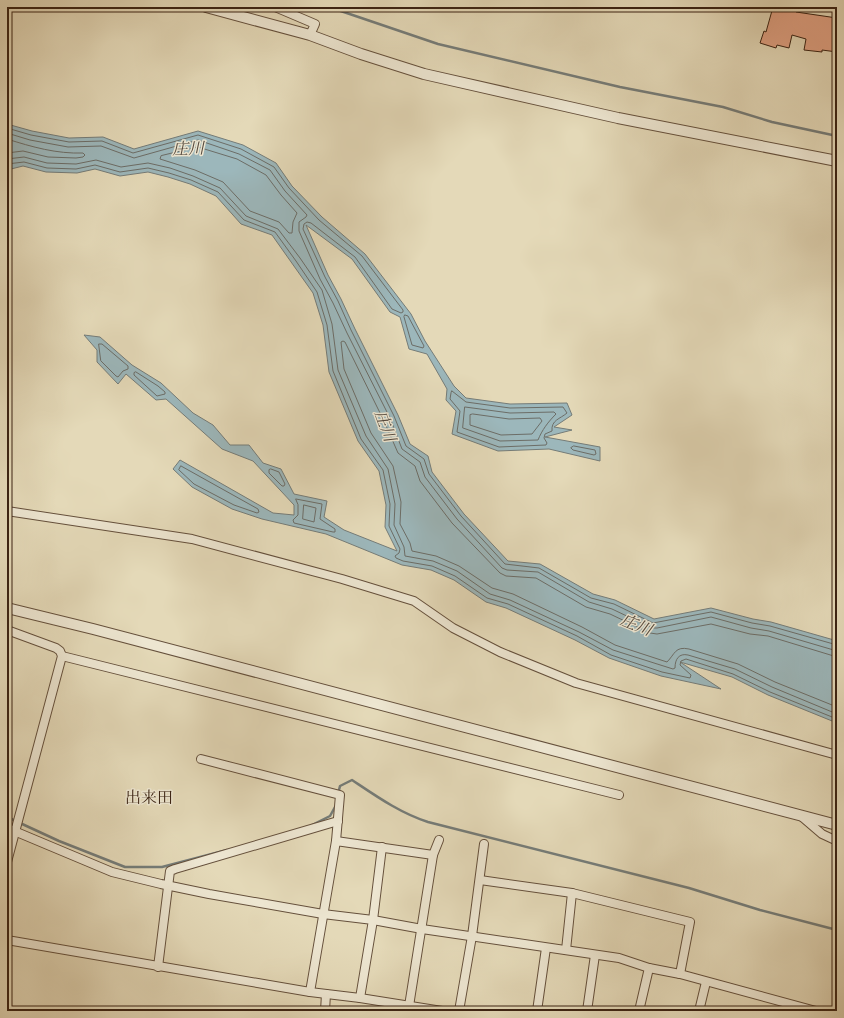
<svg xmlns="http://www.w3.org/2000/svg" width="844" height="1018" font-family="Cardo,'Noto Serif JP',serif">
	<rect width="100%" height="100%" fill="#e4d9b8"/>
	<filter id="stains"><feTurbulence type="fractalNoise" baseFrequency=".005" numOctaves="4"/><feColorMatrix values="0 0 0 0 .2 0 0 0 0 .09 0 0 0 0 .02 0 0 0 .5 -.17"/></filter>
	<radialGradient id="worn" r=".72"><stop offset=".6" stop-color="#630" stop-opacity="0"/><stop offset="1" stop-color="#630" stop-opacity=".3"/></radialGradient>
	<path fill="#9cb7bb" stroke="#757c78" d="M7,124L32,131L69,138L103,137L134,149L198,131L243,145L276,163L292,186L322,217L365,254L411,314L425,341L454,386L466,398L510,404L567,403L572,415L554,427L572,430L545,437L600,447V461L549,449L498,451L452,434L456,411L446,400L447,389L427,354L409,349L400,317L390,312L352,259L306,225L328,275L341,299L355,329L398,415L410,444L428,456L432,472L464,514L508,561L540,564L593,594L615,600L654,619L711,608L753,619L771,622L834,640L837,643V723L768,695L732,677L680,662L721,689L661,676L609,658L575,640L506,608L486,602L454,580L431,570L402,565L326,534L262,519L232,509L192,487L173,469L180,460L273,513L294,515V505L253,461L222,449L166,399L156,400L126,374L118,384L97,362V350L84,335L100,337L132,365L161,383L193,413L213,425L230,445H249L263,463L281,469L294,494L327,501L324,517L344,530L397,551L385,527L386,505L379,471L358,441L329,372L323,325L313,293L272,235L241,224L216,196L190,184L168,177L148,172L120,176L95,169L77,173L46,172L23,166L11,169L7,168Z"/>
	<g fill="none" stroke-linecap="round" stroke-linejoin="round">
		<g stroke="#6c6d67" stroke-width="1">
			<path d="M7,128L31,135L69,142L102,141L133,153L198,135L241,149L274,167L289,188L319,220L362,256L403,310V312L401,313L392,309L355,257L311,223L307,222L304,224L303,229L325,277L338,301L351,330L394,416L406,446L424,459L429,474L461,516L505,564L539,568L591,598L614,604L653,623L711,612L752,623L770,626L837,645"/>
			<path d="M7,133L30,140L68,147L101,146L134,158L198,140L239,154L270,170L285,191L307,215L306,217L299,222V231L320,279L333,303L347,333L390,418L402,449L420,462L425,477L457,519L502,568L507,570L538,572L589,602L612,609L652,628H657L711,617L751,628L769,631L837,651"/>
			<path d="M7,139C32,147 57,154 83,153L85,155L83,157L76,158L48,157L23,151L7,153"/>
			<path d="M198,147L237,159L266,175L281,195L297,213L293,222L292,233H289L279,222L250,211L223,182L195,170L160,159L161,156Z"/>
			<path d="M7,159L24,157L47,163L76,164L96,160L121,167L148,163L170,168L193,176L220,188L246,216L278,229L300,258L322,290L332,324L338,370L366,436L388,469L395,504L394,525L404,547L405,556L433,561L457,571L490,594L510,600L579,632L613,650L673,669L675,668C675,659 679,653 688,655L735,669L772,687L837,714"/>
			<path d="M7,164L24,162L47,168L76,169L95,165L120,172L148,168L169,173L191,180L218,192L244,220L275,232L296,261L317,292L327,325L333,371L361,439L383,470L390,504L389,526L400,549L399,553L395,556L396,558L403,561L432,566L455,576L487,598L508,604L577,636L611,655L662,672L690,678L691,675L680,665L681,661L686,659L733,674L770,692L837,719"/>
			<path d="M405,315L408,316L424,346L423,348L412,345L404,317Z"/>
			<path d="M99,344H102L128,366V369L123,371L118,377L116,376L101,361Z"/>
			<path d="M136,372L158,386L165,392V394L157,396L134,375V373Z"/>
			<path d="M452,391L466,402L510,408L563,407L567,413C560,419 551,420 552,431L545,434L544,438L547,443L546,445L499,447L457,432L460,411L450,399L451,393Z"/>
			<path d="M465,407L510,413L554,412L556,414C548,422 542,430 538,440L500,441L463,428Z"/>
			<path d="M473,414L509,419L540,418L542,421L532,434L501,435L470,425V415Z"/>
			<path d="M574,446L595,450L596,454L594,455L573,450L571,448Z"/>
			<path d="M181,466L258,509L259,512L257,513L234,505L194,484L179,470Z"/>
			<path d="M271,469L279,472L285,484L284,486H282L269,473V470Z"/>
			<path d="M296,499L322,504L320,519L335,529V532H333L294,523L293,520L298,515V505Z"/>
			<path d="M304,505L316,508L314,522L303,519Z"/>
			<path d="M837,657L768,636L750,634L711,624L657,634L650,633L610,614L586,607L536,578L506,576L500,573L452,523L420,481L415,466L398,453L384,421L345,342L343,341L341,342L344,369L371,433L393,466L401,502L400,524L410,543L412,551L436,556L459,566L492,588L513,594L582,627L615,645L667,662C675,654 675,646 689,649L738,664L775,682L837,707"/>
		</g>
		<g stroke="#757c78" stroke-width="2.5">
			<path d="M329,7L438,44L620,87L723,107L772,122L837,136"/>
			<path d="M338,794L340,786L352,780C376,796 400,813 428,822L689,888L760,910L837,930"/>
			<path d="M7,817L59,841L125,867H162L227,850"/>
			<path d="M312,825L330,816L335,807"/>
		</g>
	</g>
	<path fill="#e1a284" stroke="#3b2313" d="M773,7H797L796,12L837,18V52L822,50V52L804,50L806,39L792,35L789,48L777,45L776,48L760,43L764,31L766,32Z"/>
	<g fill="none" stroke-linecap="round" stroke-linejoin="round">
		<defs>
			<g id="minor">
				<path d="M275,7L315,24L310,35"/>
				<path d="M7,511L192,539L342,579L414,601L453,628L500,652L576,683L837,755"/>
				<path d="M7,630L56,648L60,651L62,656L7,862"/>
				<path d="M62,656L619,795"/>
				<path d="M201,759L340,795L336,841"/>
				<path d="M801,816L822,834L837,841"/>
				<path d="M7,828L112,872L161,884L209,894L323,914L373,920L422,929L619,958L649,968L680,974L816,1011"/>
				<path d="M480,880L572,893L690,922L680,974"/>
				<path d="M7,940L310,992L360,998L442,1011"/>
				<path d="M566,950L572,893"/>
				<path d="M158,967L170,871L175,869L338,821"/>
				<path d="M310,992L336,841L433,855"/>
				<path d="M360,998L373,920L382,847"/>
				<path d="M409,1006L433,855L439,840"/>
				<path d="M325,1011L326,994"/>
				<path d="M459,1011L472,936L484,844"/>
				<path d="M537,1011L546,948"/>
				<path d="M587,1011L595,955"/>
				<path d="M639,1011L649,968"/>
				<path d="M699,1011L706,982"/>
			</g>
			<g id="tertiary">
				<path d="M206,7L310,35L361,54L424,74L618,118L837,161"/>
				<path d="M7,608L93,629L837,825"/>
			</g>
		</defs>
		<use href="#minor" stroke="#65503c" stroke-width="10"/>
		<use href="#tertiary" stroke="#65503c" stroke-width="12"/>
		<use href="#minor" stroke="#ede6d1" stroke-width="8"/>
		<use href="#tertiary" stroke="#ede6d1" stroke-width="10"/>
	</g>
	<g text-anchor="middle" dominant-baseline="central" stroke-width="3" stroke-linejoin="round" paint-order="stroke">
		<g font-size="16" font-style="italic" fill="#53483d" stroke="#ede6d1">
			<text transform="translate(188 149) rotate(-2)">庄川</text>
			<text transform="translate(385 426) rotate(70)">庄川</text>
			<text transform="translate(636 625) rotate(22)">庄川</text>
		</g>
		<g font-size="16" fill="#3b2313" stroke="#ede6d1">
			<text x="149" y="798">出来田</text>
		</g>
	</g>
	<rect width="844" height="1018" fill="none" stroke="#e4d9b8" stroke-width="24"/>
	<rect x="8" y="8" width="828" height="1002" fill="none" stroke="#3b2313" stroke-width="2"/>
	<rect x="12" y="12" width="820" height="994" fill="none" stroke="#3b2313"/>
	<rect width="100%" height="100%" filter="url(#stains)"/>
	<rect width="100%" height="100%" fill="url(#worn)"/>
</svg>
